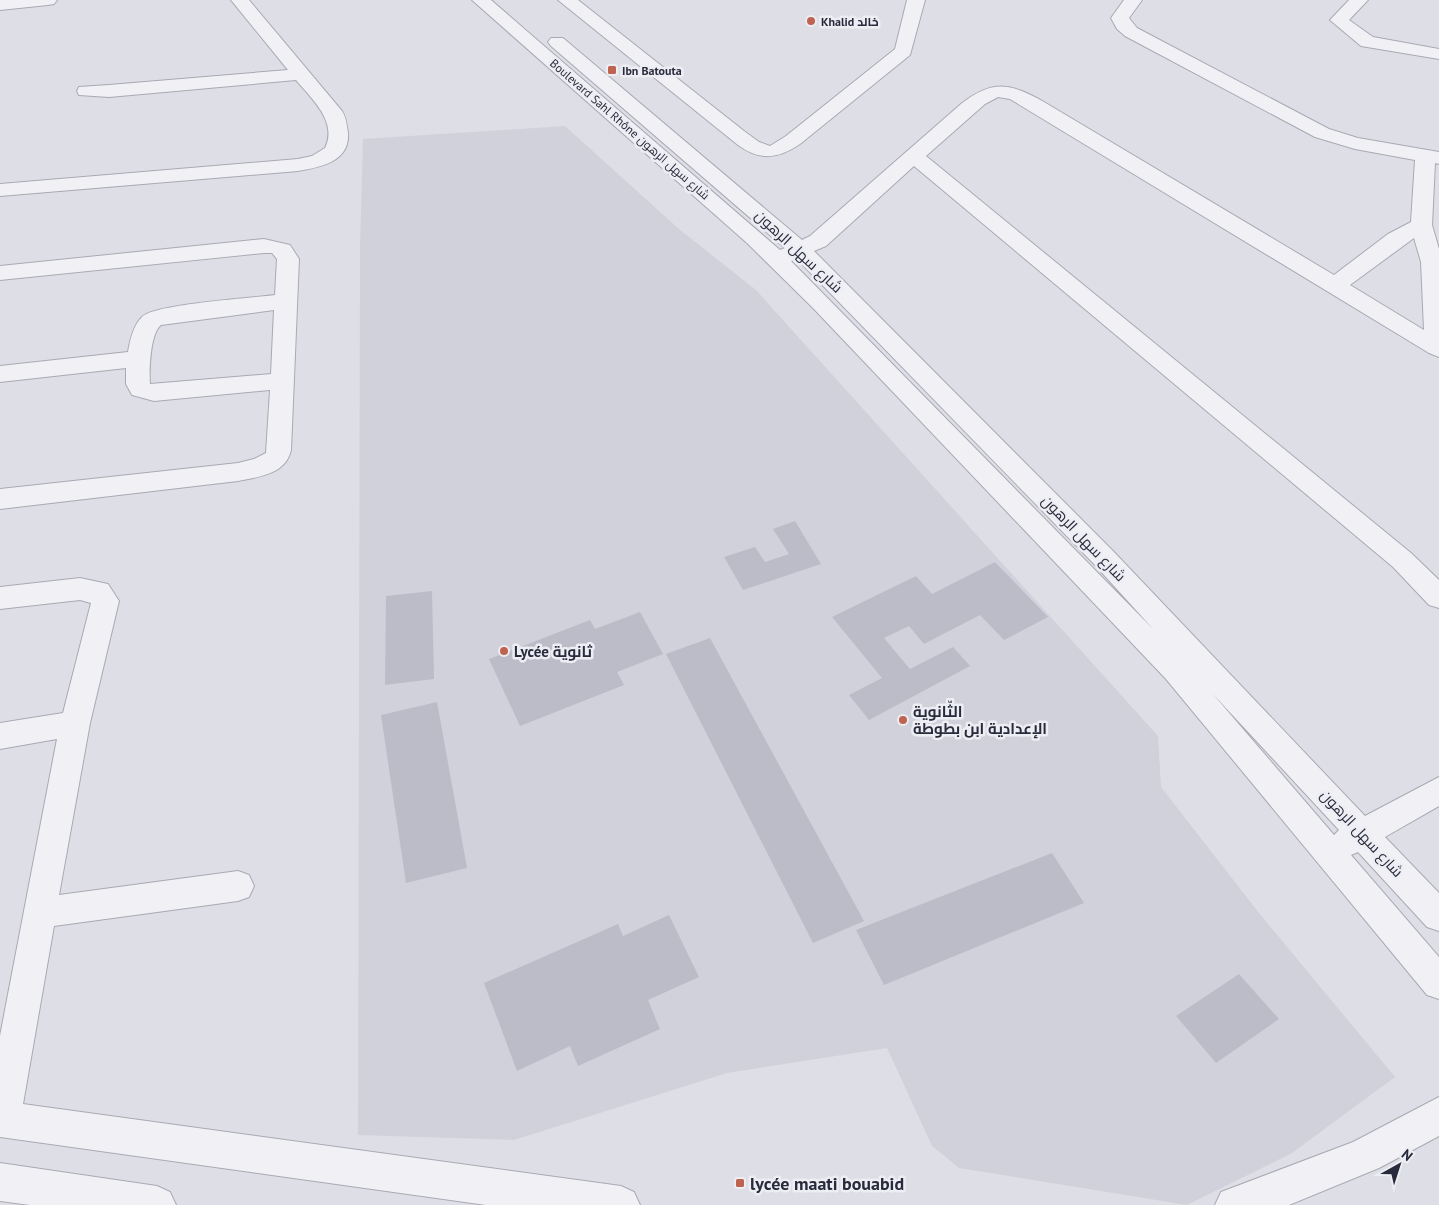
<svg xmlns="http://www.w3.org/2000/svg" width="1439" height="1205" font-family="'PT Sans',Cairo,sans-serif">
	<rect width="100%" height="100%" fill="#dedfe6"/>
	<path fill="#d0d1da" d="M565,126L679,229L756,290L1158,736L1161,787L1259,913L1395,1077L1292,1153L1187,1205L959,1168L932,1146L887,1048L727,1073L514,1140L358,1135L360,248L363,139Z"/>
	<g fill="#bcbcc8">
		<path d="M795,521L821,564L743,590L724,557L755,547L765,562L789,554L773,529Z"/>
		<path d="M995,562L1048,617L1004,640L980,615L924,644L909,626L884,638L910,669L953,647L970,666L869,720L849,695L882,678L832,617L916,576L932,594Z"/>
		<path d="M432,591L434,679L385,685L386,596Z"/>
		<path d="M640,612L663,654L617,672L624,685L520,726L489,659L590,620L595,629Z"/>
		<path d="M710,638L864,921L813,943L666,654Z"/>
		<path d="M437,702L467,868L406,883L381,715Z"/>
		<path d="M1052,853L1084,903L884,985L856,930Z"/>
		<path d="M669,915L699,977L648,1000L660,1029L578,1066L570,1046L517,1071L484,983L618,924L623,936Z"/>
		<path d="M1239,974L1279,1019L1216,1063L1176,1016Z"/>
	</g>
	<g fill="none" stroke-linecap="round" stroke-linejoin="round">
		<defs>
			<g id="minor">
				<path d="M0,0H57L54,4L48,5L0,10Z"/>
				<path d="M231,0H249L342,111C346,117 347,125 348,133C350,162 320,167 298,171L0,196V184L298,159L312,156L325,148C338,122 312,99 296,80L109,97L79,95L77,91L79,87L109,85L288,70Z"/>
				<path d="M472,0H491L780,250L785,248L551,46L548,42L551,38H563L802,240L810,236L961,104C993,79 1010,83 1044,102L1334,275L1388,234L1411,222L1415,160L1355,149L1315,137L1125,36L1117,29L1111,18L1124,0H1142L1129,18L1137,28L1329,129L1358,138L1439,152V164L1435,163L1432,225L1439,249V357L1429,353L1010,99L998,97L985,104L926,156L1411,553L1439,580V608L1429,605L1393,567L914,166L826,246L814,251L1113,551L1365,816L1439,777V806L1385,837L1439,893V931L1427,927L1358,852L1351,855L1439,957V999L1427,995L1166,679L813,308L747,243ZM1414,238L1421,262L1424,330L1350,285ZM797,259L1095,565L1154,630L791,261ZM1212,693L1339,830L1334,835Z"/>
				<path d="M558,0H578L744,131L759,142L770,146L786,136L895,49L907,0H925L910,55L800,144C778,159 760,161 738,145Z"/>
				<path d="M1349,0H1368L1349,20L1373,37L1439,49V59L1361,46L1330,20Z"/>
				<path d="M264,239L290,245L299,259L291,450C286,474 259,477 238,481L0,509V489L238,463L254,459L266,453L270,390L154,401L132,395L126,384V368L0,382V366L128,352C130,340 133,326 142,317C154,304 253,298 275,295L277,259L272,253H264L0,280V266ZM274,310L271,374L150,384C149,370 150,334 161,325Z"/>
				<path d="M80,578L108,584L119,601L90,723L59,895L238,871L249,875L254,886L249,897L238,901L54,926L23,1104L621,1186L634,1192L640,1205H486L0,1137V1036L57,739L0,749V723L63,713L91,603L80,600L0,609V587Z"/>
				<path d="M1439,1097V1136L1379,1168L1289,1205H1215L1221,1192L1353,1142Z"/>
				<path d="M0,1163L157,1186L170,1192L176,1205H30L0,1201Z"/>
			</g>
		</defs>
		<use href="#minor" stroke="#a8a9b3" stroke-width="2"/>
		<use href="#minor" fill="#f0f0f5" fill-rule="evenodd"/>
	</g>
	<g fill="#bf624f" stroke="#edeef4" stroke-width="2">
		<circle cx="811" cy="21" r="5"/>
		<rect x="607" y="65" width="10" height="10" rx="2.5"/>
		<circle cx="504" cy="651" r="5"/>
		<circle cx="903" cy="720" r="5"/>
		<rect x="735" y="1178" width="10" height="10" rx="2.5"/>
	</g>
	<g text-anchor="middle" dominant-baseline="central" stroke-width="5" stroke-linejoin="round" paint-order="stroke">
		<g font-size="12" font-weight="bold" fill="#292a3b" stroke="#edeef4" text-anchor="start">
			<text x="821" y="21">Khalid خالد</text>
			<text x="622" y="70">Ibn Batouta</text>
		</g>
		<g font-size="12" fill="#292a3b" stroke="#edeef4">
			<text transform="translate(630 129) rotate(41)">Boulevard Sahl Rhône شارع سهل الرهون</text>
		</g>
		<g font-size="15" fill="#292a3b" stroke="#edeef4">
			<text transform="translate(799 251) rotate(43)">شارع سهل الرهون</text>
			<text transform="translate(1084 538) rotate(46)">شارع سهل الرهون</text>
			<text transform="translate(1362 833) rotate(47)">شارع سهل الرهون</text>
		</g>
		<g font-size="15" font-weight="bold" fill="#292a3b" stroke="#edeef4" text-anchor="start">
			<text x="514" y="651">Lycée ثانوية</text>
			<text x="913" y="711">الثّانوية<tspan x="913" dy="17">الإعدادية ابن بطوطة</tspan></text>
		</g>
		<g font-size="18" font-weight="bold" fill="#292a3b" stroke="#edeef4" text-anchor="start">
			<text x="750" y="1183">lycée maati bouabid</text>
		</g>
	</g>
	<g transform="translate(1399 1165) rotate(39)" stroke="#edeef4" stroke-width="4" paint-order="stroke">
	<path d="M0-4L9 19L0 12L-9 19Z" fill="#292a3b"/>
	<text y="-8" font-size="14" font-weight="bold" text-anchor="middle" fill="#292a3b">N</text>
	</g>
</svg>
